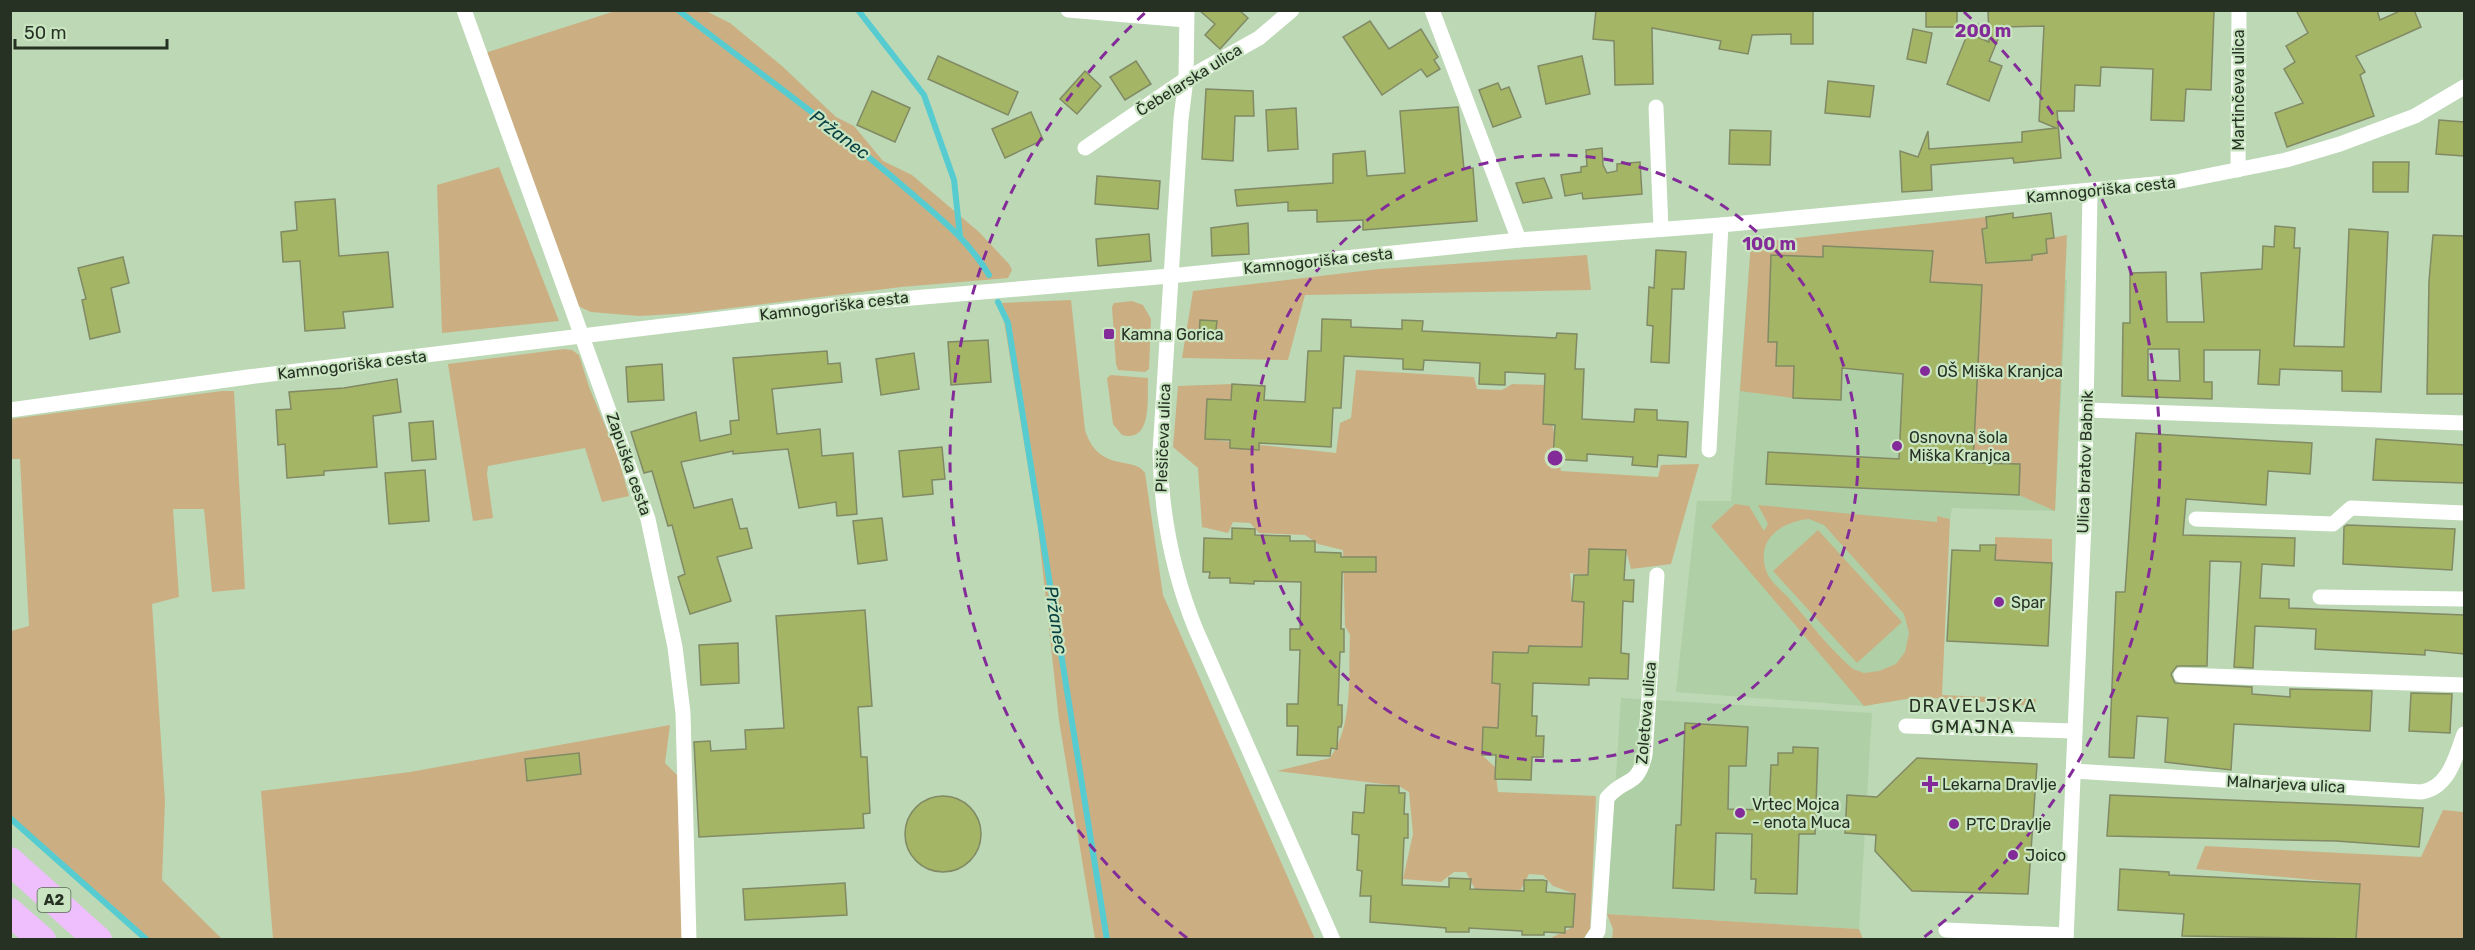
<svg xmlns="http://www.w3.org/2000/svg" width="2475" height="950" font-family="Rubik,sans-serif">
	<rect width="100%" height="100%" fill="#bcd8b5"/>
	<g fill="#afcfa6">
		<path d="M1961,221L1963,277L2067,280L2055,511L1952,508L1950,519L1937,516L1926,694L1864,706L1676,692L1697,501H1731L1751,243Z"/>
		<path d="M1621,698L1872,713L1859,929L1607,914Z"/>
	</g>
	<g fill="#cbaf83" fill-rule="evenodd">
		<path d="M615,11H706L730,23L782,66L836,117L854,126L883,161L912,175L979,232L1009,264L1012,270L1008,278L901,287L690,313L639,316L591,312L578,306L485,53Z"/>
		<path d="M499,167L559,321L442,333L437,185Z"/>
		<path d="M1986,217L1987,228L1982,229L2019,261L2032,260V255L2047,253L2046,239L2067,235L2055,511L2019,495L2020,465L1973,463L1930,282L1932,251L1823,246V257L1771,255L1768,342H1777V366H1794L1793,398L1740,391L1751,243Z"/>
		<path d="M1587,255L1591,290L1305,295L1288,360L1182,358L1193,291L1379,269Z"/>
		<path d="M1071,300L1085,430C1099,474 1134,455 1145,473L1163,595L1315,939H1095L1059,720L1038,527L1001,303Z"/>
		<path d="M1132,301L1143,305L1151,319L1149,369L1145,372L1118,370L1116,364L1112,307L1114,303Z"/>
		<path d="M564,349L572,350L579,355L589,387L618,457L629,496L602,502L585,448L488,466L487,474L493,518L473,521L448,364Z"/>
		<path d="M1356,370L1474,377L1477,389L1502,390L1512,384L1545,385L1561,471L1658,477L1661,465L1699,464L1671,564L1631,569L1626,550L1589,549L1588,575L1570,573L1572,601L1584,602L1582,647L1529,646L1528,653L1493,652L1492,683L1500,684L1498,728L1484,727L1482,755L1495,767L1498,792L1596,796L1590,929L1583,939L1551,938L1573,927L1575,894L1553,886L1543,875L1529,874L1520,891L1475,889L1466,872H1454L1441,882L1403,879L1413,834L1409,792L1399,786L1277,771L1330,758C1354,724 1348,676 1350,635L1345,626L1343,550L1318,544L1305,535L1259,533L1250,523L1233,522L1228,533L1202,527L1198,468L1173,447L1178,386L1232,384L1231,400L1207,399L1205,439L1336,453L1340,423L1351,418Z"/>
		<path d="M1111,375L1148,378C1147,398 1153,443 1122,435L1113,424L1107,378Z"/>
		<path d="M222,391H234L245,589L212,592L204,509H173L179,597L152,604L165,801L162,880L222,939H144L11,818V631L29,626L20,459H11V419Z"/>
		<path d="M1735,504L1749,506L1764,531L1768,524L1758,505L1937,522V516L1950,519L1942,695L2036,699L2035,706L1919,697L1864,706L1711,526ZM1809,519L1824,525L1904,614L1909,633L1905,652L1896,664L1879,671L1864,673L1853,669C1828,648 1808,620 1787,596C1781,590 1772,583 1768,575C1753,542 1779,522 1809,519Z"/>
		<path d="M1818,530L1902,622L1857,663L1773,571Z"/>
		<path d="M1995,537L2052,539V563L1995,560Z"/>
		<path d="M670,725L665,763L677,775L683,939H273L261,791L410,772Z"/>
		<path d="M2443,810L2464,812V939H2356L2359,884L2196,869L2205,846L2421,857Z"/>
		<path d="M1607,914L1859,929L1863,939H1612L1613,929Z"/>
	</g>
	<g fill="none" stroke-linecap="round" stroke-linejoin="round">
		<g stroke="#56ccd1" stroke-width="6">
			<path d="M678,10C756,71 837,128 911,193C940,218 969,241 989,275"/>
			<path d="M858,10L924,95L954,180L960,236"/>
			<path d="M998,302L1008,323L1107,940"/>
			<path d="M10,818L147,940"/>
		</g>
	</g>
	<g fill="#a4b566" stroke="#818a64" stroke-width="1.5" fill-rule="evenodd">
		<path d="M1199,10H1239L1248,18L1220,49L1205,35L1215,24Z"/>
		<path d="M1596,10H1813V44H1791V34L1752,35L1748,54L1719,49L1721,41L1652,28L1653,84L1615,85L1614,41L1593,39Z"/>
		<rect x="1926" y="10" width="31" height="17"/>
		<path d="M1988,10L2214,11L2211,90L2186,89L2184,121L2151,120L2153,69L2101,67L2100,86L2075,85L2074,111H2057L2061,158L2014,163L2013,158L1931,165L1932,190L1902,192L1900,151L1918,157L1928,131L1929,149L2022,142V132L2056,128L2039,121L2044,26L2003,27L1989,61L2002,66L1989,101L1947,84L1968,33L1989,42Z"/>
		<path d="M2296,10H2377L2380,20L2402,10H2414L2421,27L2356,56L2365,72L2360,75L2374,116L2287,147L2275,113L2303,103L2284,69L2295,62L2286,46L2308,33Z"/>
		<path d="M1370,21L1389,49L1421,29L1438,57L1434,60L1440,69L1427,77L1421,69L1382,95L1343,37Z"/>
		<path d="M1913,29L1932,33L1926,63L1907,59Z"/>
		<path d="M938,56L1018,92L1008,115L928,79Z"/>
		<path d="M1582,56L1590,94L1546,104L1538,66Z"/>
		<path d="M1136,61L1151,84L1125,100L1110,77Z"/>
		<path d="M1085,71L1101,86L1077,114L1060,99Z"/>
		<path d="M1828,81L1874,86L1870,117L1825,113Z"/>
		<path d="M1498,83L1501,90L1509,87L1521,117L1493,127L1479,90Z"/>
		<path d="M1206,89L1253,91L1254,116H1235L1233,161L1202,159Z"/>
		<path d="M872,91L910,108L895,142L857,125Z"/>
		<path d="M1458,107L1464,169L1473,168L1477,221L1363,230V220L1317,222V210L1288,211V202L1237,206L1235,190L1333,183V154L1365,151L1367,176L1405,173L1400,111Z"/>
		<path d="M1296,108L1298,149L1268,151L1266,110Z"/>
		<path d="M1031,112L1043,140L1005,158L992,129Z"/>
		<path d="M2439,120L2464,122V156L2436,154Z"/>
		<path d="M1730,130L1771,131L1770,165L1729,164Z"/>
		<path d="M1602,148L1603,165L1607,173L1617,171V164L1640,162L1642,194L1583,199L1582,193L1565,196L1561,175L1581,172V167L1587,166L1586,150Z"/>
		<path d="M2373,162H2409L2408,192H2373Z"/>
		<path d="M1097,176L1160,181L1158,209L1095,204Z"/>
		<path d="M1544,178L1552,198L1523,203L1516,183Z"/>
		<path d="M335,199L339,256L388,252L393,307L343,312L345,328L305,331L300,261L283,262L281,232L297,230L295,202Z"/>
		<path d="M2013,213V218L2051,213L2054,238L2046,239L2047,253L2032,255V260L1986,263L1982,229L1987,228L1986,217Z"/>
		<path d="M1248,223L1249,254L1212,256L1211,228Z"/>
		<path d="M2275,226L2295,228L2294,248H2300L2294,346L2344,347L2349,229L2388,232L2381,392L2342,391V371L2280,369L2279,385L2258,384L2260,350H2204V382H2212V399L2122,396L2123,323H2130V273L2166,272L2167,322H2204L2201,273L2262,269L2263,246L2274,247ZM2148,349H2179L2180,381L2148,380Z"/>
		<path d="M1149,234L1151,261L1098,266L1096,239Z"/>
		<path d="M2433,235L2464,236V394H2427L2429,281Z"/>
		<path d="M1823,246L1933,251L1930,282L1982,285L1973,463L2020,464L2019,495L1766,484L1768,452L1899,459L1903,374L1842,368L1841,400L1793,398L1794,366H1776L1777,342H1768L1771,255L1823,257Z"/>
		<path d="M1656,250L1686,252L1684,289H1672L1669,363L1651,362L1653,326L1647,325L1649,287L1654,288Z"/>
		<path d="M123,257L129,283L111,288L120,332L90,339L82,300L86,299L78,268Z"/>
		<path d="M1322,319L1351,320V327L1402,329V320L1423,321L1422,331L1556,338L1557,333L1577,334L1575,369H1584L1582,419L1634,422L1635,409L1657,410V420L1688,422L1686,457L1658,455L1657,467L1632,465L1633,457L1587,454V461L1553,459L1555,425L1543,424L1545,374L1505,372V385L1479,384L1480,363L1424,360L1423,370L1403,369V359L1344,356L1341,408H1333L1331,447L1259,443V450L1230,448V440L1205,439L1207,399L1231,400L1232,384L1265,386L1264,400L1305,402L1308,351H1321Z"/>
		<path d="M1200,320L1217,321L1215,338L1199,337Z"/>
		<path d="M988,340L991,382L951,385L948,342Z"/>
		<path d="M827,351L828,364L840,363L842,382L772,389L777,434L820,429L822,456L853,453L857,514L837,516L836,502L799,508L788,449L733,454V451L681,462L694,508L732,499L740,529L747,528L752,548L717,557L731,601L690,614L678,577L685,574L672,525L668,526L652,471L644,473L631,432L696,412L700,441L731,434L730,421L739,420L733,358Z"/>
		<path d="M914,353L919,389L881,395L876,359Z"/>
		<path d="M662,364L664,400L628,402L626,367Z"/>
		<path d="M397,379L401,412L373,416L377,467L324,471V475L287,478L285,444L278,445L276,410L291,409L289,392L344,388Z"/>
		<path d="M433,421L436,459L412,461L409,423Z"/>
		<path d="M2136,433L2312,443L2310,474L2268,471L2266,505L2186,499L2183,535L2295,538L2294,566L2262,564L2260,598L2289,599V608L2464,615V654L2425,650V655L2315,649L2316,629L2255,626L2253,668L2234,667L2241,562L2210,561L2207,666H2177L2171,674L2175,683L2252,687V694L2290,697V689L2372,691L2370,731L2234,724L2231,770L2165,762L2168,718L2137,716L2134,758L2109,757L2116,592H2125Z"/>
		<path d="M2376,439L2464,445V483L2373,480Z"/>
		<path d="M942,447L945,479L932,480L933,494L903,497L899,451Z"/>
		<path d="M425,470L429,521L389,524L385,473Z"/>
		<path d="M882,518L887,560L858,564L853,521Z"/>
		<path d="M2347,525L2455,529L2452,570L2343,564L2344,527Z"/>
		<path d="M1232,528L1255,529V535L1290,536V541H1315V552L1341,553V557H1376V572H1342L1341,629H1344V652H1340L1338,705H1342V722L1341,727H1338L1337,749L1331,748L1330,756L1297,755L1298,726H1287V704H1298L1300,650H1290V629H1300L1301,582L1254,581V584L1235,583H1230V578H1209L1210,572H1203L1204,538L1232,539Z"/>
		<path d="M1980,545H1996L1995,560L2052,563L2048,646L1947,641L1952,550L1980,551Z"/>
		<path d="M1589,549L1626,550L1624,580H1634L1633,602L1623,601L1621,653L1629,654L1628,679L1589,678V685L1533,683L1532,716H1537L1536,736H1544L1543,757H1532L1531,780L1495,779L1496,755H1482L1483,727L1498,728L1500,684L1492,683L1493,652L1528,653L1529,646L1582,647L1584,602L1572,601L1574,575H1588Z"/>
		<path d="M865,610L872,706L858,707L861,757H867L870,813L863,814L864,828L699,837L694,742L710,741L711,751L746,749L745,730L784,728L776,616Z"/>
		<path d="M738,643L739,683L701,685L699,645Z"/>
		<path d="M2411,693L2452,694L2450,733L2409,731Z"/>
		<path d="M1685,723L1748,727L1746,766H1729L1728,809L1769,810L1771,765H1778V753H1793V747L1818,748L1815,834H1799L1797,894L1755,893L1756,879H1751L1752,834L1716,833L1714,890L1673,888L1676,825H1681Z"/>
		<path d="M579,753L581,774L527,781L525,759Z"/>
		<path d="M1917,758L2037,764L2028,894L1912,891L1875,851L1876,835L1845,833L1847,795L1877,797Z"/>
		<path d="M1366,785L1399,786V793H1405L1404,814H1408V838H1404L1402,885L1449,887V878L1471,879L1470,889L1524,891V880H1543L1547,881L1546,892L1575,894L1573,927H1565V933L1544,932V935H1522V931L1469,928V932H1446V928L1370,922L1371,896H1360L1362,871L1357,870L1359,835L1352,834V830L1353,812L1364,813Z"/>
		<path d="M2110,795L2423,808L2419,847L2336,841L2107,836Z"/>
		<circle cx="943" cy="834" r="38"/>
		<path d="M2120,869L2169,872V875L2360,884L2356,939L2182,936L2184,914L2118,910Z"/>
		<path d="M845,883L847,915L745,920L743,889Z"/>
	</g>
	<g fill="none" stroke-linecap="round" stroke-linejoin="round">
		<g stroke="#fff" stroke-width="15">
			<path d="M464,10L648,519L675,647L683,713L689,940"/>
			<path d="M1068,10L1186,20"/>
			<path d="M1187,10L1186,79L1181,119L1160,452C1161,515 1172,571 1196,630L1333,940"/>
			<path d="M1432,10L1519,240"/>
			<path d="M1656,107L1661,229"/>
			<path d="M1085,148L1186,79L1259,38L1292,10"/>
			<path d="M2238,170L2239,10"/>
			<path d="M10,410L248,377L842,304L1170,276L1519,240L1721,225L2176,182L2286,160L2340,144L2415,116L2464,87"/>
			<path d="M2087,410L2464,423"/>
			<path d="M1709,450L1721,225"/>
			<path d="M2196,519L2333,524L2351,508L2464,513"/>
			<path d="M2320,597L2464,599"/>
			<path d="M2181,675L2464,685"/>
			<path d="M1906,726L2075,731"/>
			<path d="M2073,771L2421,792C2449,788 2456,756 2464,734"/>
			<path d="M1946,930L2066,935"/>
			<path d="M1592,940L1598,931L1607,798C1625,776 1637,789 1645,755L1657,575"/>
			<path d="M2066,940L2084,523L2090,192"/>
		</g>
		<g stroke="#efbefc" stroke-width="28">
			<path d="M10,861L98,940"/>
			<path d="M10,912L42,940"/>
		</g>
	</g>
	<g fill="none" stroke="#832b98" stroke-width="3" stroke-dasharray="10 8">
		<circle cx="1555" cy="458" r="303"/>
		<path d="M1187 938A605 605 0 0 1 1146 12M1964 12A605 605 0 0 1 1923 938"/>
	</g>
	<g fill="#832b98" stroke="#c9e5c1" stroke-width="2">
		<rect x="1103" y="328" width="12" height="12" rx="3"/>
		<circle cx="1925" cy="371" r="6"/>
		<circle cx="1897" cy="446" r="6"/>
		<circle cx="1999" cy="602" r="6"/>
		<path d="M1927 775h6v6h6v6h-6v6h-6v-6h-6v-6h6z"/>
		<circle cx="1740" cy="813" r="6"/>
		<circle cx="1954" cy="824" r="6"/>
		<circle cx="2013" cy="855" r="6"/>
	</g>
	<g text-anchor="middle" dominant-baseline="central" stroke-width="4.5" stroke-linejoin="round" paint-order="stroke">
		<rect fill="#c9e5c1" stroke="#576753" stroke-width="1.5" x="37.5" y="888" width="33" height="24" rx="4.5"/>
		<g font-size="15" font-weight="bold" fill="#263124">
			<text x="54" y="900">A2</text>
		</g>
		<g font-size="16" fill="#263124" stroke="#c9e5c1">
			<text transform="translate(1189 80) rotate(-32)">Čebelarska ulica</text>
			<text transform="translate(2238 90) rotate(-90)">Martinčeva ulica</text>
			<text transform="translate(2101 190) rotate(-6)">Kamnogoriška cesta</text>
			<text transform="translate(1318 261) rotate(-6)">Kamnogoriška cesta</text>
			<text transform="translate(834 306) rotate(-7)">Kamnogoriška cesta</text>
			<text transform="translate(352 365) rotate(-7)">Kamnogoriška cesta</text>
			<text transform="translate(1163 438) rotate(-88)">Plešičeva ulica</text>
			<text transform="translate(2085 462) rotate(-88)">Ulica bratov Babnik</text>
			<text transform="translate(629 464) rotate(71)">Zapuška cesta</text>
			<text transform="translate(1646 713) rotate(-85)">Zoletova ulica</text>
			<text transform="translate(2286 784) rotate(3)">Malnarjeva ulica</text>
		</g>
		<g font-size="16" fill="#263124" stroke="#c9e5c1" text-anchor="start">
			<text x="1121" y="334">Kamna Gorica</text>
			<text x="1937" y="371">OŠ Miška Kranjca</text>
			<text x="1909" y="437">Osnovna šola<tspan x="1909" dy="18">Miška Kranjca</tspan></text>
			<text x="2011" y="602">Spar</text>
			<text x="1942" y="784">Lekarna Dravlje</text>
			<text x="1752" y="804">Vrtec Mojca<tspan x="1752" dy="18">- enota Muca</tspan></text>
			<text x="1966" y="824">PTC Dravlje</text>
			<text x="2025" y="855">Joico</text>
		</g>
		<g font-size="18" font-style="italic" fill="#094143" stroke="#c9e5c1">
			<text transform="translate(840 135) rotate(37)">Pržanec</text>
			<text transform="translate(1056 620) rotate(81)">Pržanec</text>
		</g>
		<g font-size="18" letter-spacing="1.5" fill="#263124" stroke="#c9e5c1">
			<text x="1973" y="706">DRAVELJSKA<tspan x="1973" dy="21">GMAJNA</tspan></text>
		</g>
	</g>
	<circle cx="1555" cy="458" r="9" fill="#832b98" stroke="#c9e5c1" stroke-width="3"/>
	<g font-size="18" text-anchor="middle" font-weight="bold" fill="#832b98" stroke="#c9e5c1" stroke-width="4.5" stroke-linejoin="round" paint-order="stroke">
		<text x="1983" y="37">200 m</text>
		<text x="1769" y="250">100 m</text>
	</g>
	<rect width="2475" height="950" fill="none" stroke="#263124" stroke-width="24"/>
	<path d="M15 39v9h152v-9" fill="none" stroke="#263124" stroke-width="3"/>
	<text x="24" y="39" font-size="18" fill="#263124" stroke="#c9e5c1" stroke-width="4.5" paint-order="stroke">50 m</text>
</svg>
